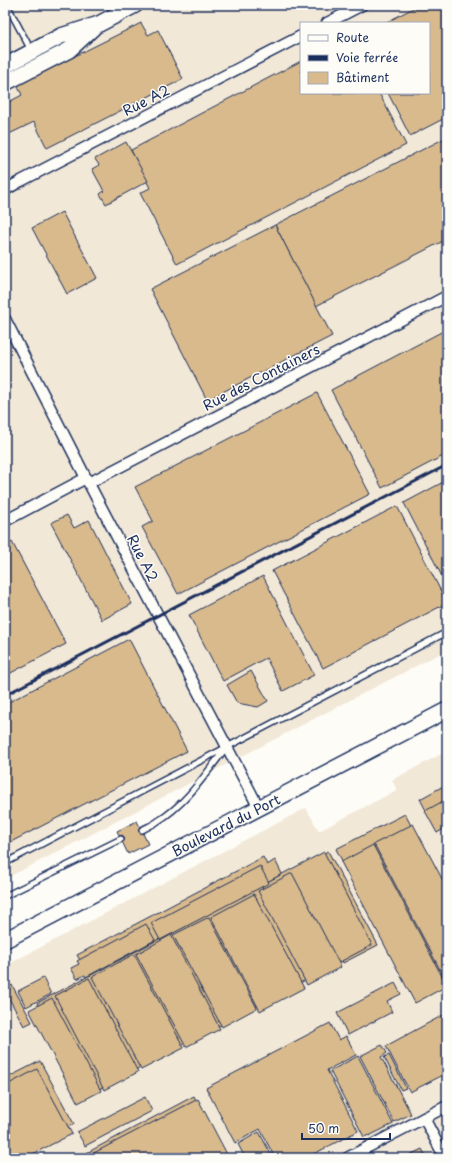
<svg xmlns="http://www.w3.org/2000/svg" width="452" height="1163" font-family="'Playpen Sans',sans-serif">
	<rect width="100%" height="100%" fill="#fdfcf7"/>
	<filter id="ink" filterUnits="userSpaceOnUse"><feTurbulence type="fractalNoise" baseFrequency=".025" numOctaves="2"/><feDisplacementMap in="SourceGraphic" scale="8" xChannelSelector="R" yChannelSelector="G"/><feConvolveMatrix kernelMatrix="1 2 1 2 8 2 1 2 1" color-interpolation-filters="sRGB"/></filter>
	<g filter="url(#ink)">
		<g fill="#f2e8d7" fill-rule="evenodd">
			<path d="M5,5H447V650L5,879ZM301,23H429V93H301Z"/>
			<path d="M447,751V1158H5V966L306,808L319,831L397,790L392,780Z"/>
		</g>
		<g fill="#d9ba8c" stroke="#1b2f5e">
			<path d="M419,5H447V117L410,136L388,93H429V23H385Z"/>
			<path d="M141,23L148,35L158,30L183,79L47,148L34,122L5,136V104L22,95L17,85Z"/>
			<path d="M301,61V93H379L406,145L177,264L140,193L150,188L131,150Z"/>
			<path d="M447,137V239L316,306L275,225Z"/>
			<path d="M126,142L148,181L106,204L100,194L104,191L92,169L99,165L95,159Z"/>
			<path d="M62,212L97,278L67,294L32,228Z"/>
			<path d="M275,225L332,336L207,400L150,289Z"/>
			<path d="M447,329V454L382,488L331,390Z"/>
			<path d="M317,393L370,494L178,594L142,527L153,521L135,487Z"/>
			<path d="M447,480V586L404,503Z"/>
			<path d="M397,506L447,603L323,668L272,571Z"/>
			<path d="M67,515L74,528L89,520L132,604L102,620L51,523Z"/>
			<path d="M12,542L66,644L5,676V546Z"/>
			<path d="M263,576L314,675L283,691L266,658L223,681L189,615Z"/>
			<path d="M129,639L187,751L5,845V704Z"/>
			<path d="M251,671L268,701L258,707L237,703L227,685Z"/>
			<path d="M447,784V811L431,820L420,799Z"/>
			<path d="M447,799V827L437,833L425,811Z"/>
			<path d="M405,814L447,895V977L412,995L336,849Z"/>
			<path d="M137,821L148,844L128,854L117,831Z"/>
			<path d="M413,824L447,888V983L374,844Z"/>
			<path d="M373,845L447,986L415,1003L341,862Z"/>
			<path d="M328,851L378,945L343,963L294,869Z"/>
			<path d="M324,852L372,945L86,1096L37,1003Z"/>
			<path d="M263,857L267,865L275,860L282,874L89,976L77,955Z"/>
			<path d="M260,866L269,883L160,940L151,923Z"/>
			<path d="M292,873L341,967L307,985L258,891Z"/>
			<path d="M254,894L304,988L260,1011L211,917Z"/>
			<path d="M209,917L257,1008L222,1027L173,935Z"/>
			<path d="M146,924L155,940L86,977L85,975L77,979L71,968L79,964L77,961Z"/>
			<path d="M171,935L220,1029L186,1047L136,954Z"/>
			<path d="M134,954L184,1048L141,1070L92,977Z"/>
			<path d="M43,978L51,994L26,1007L18,991Z"/>
			<path d="M89,978L138,1072L104,1090L55,996Z"/>
			<path d="M395,983L401,994L387,1001L392,1012L348,1035L337,1013Z"/>
			<path d="M12,985L32,1022L24,1026L5,991V989Z"/>
			<path d="M52,998L101,1091L78,1103L29,1010Z"/>
			<path d="M447,1013V1073L410,1092L386,1046Z"/>
			<path d="M330,1023L339,1040L346,1036L356,1055L327,1070L358,1131L306,1158H275L260,1129L235,1143L206,1088Z"/>
			<path d="M382,1045L387,1053L381,1057L411,1114L394,1122L360,1056Z"/>
			<path d="M389,1055L406,1088L401,1090L384,1057Z"/>
			<path d="M358,1056L393,1124L369,1136V1135L364,1137L330,1071Z"/>
			<path d="M40,1061L74,1124L9,1158H5V1079Z"/>
			<path d="M37,1069L72,1134L25,1158H5V1086Z"/>
			<path d="M194,1096L226,1158H77Z"/>
			<path d="M145,1097L152,1111L85,1146L77,1132Z"/>
			<path d="M198,1099L229,1158H84Z"/>
			<path d="M259,1132L273,1158H245L238,1144Z"/>
			<path d="M422,1149L427,1158H403Z"/>
		</g>
		<g fill="none" stroke-linecap="round" stroke-linejoin="round">
			<defs>
				<g id="lane">
					<path d="M7,5L31,50"/>
					<path d="M5,409V414"/>
					<path d="M142,830C147,827 153,825 158,821C186,804 205,775 225,749"/>
					<path d="M5,863L447,632"/>
					<path d="M5,896L121,839"/>
				</g>
				<g id="street">
					<path d="M327,23L362,5"/>
					<path d="M5,190L21,181L301,36"/>
					<path d="M5,319L86,478L259,808"/>
					<path d="M89,483L447,296"/>
					<path d="M5,521L86,478"/>
					<path d="M424,1118L445,1158"/>
					<path d="M347,1158L447,1106"/>
				</g>
				<g id="secondary">
					<path d="M5,66L61,36L99,24L135,5"/>
					<path d="M5,83L69,50L93,28"/>
					<path d="M5,940L447,710"/>
				</g>
			</defs>
			<use href="#lane" stroke="#1b2f5e" stroke-width="8"/>
			<use href="#street" stroke="#1b2f5e" stroke-width="13"/>
			<use href="#secondary" stroke="#1b2f5e" stroke-width="18"/>
			<use href="#lane" stroke="#fdfcf7" stroke-width="5"/>
			<use href="#street" stroke="#fdfcf7" stroke-width="10"/>
			<use href="#secondary" stroke="#fdfcf7" stroke-width="15"/>
			<path stroke="#1b2f5e" stroke-width="3" d="M5,695L447,465"/>
		</g>
	</g>
	<g text-anchor="middle" dominant-baseline="central" stroke-width="3" stroke-linejoin="round" paint-order="stroke">
		<g font-size="14" fill="#1b2f5e" stroke="#fdfcf7">
			<text transform="translate(146 100) rotate(-27)">Rue A2</text>
			<text transform="translate(261 377) rotate(-27)">Rue des Containers</text>
			<text transform="translate(143 558) rotate(63)">Rue A2</text>
			<text transform="translate(226 825) rotate(-27)">Boulevard du Port</text>
		</g>
	</g>
	<rect width="452" height="1163" fill="none" stroke="#fdfcf7" stroke-width="20"/>
	<rect x="10" y="10" width="432" height="1143" fill="none" stroke="#1b2f5e" stroke-width="1.5" filter="url(#ink)"/>
	<rect x="300" y="22" width="130" height="72" fill="#fdfcf7" stroke="#a3aaba"/>
	<rect x="308" y="35" width="20" height="6" fill="#fdfcf7" stroke="#a3aaba"/>
	<text x="336" y="42" font-size="12" fill="#1b2f5e">Route</text>
	<rect x="308" y="55" width="20" height="6" fill="#1b2f5e" stroke="#a3aaba"/>
	<text x="336" y="62" font-size="12" fill="#1b2f5e">Voie ferrée</text>
	<rect x="308" y="72" width="20" height="12" fill="#d9ba8c" stroke="#a3aaba"/>
	<text x="336" y="82" font-size="12" fill="#1b2f5e">Bâtiment</text>
	<path d="M302 1133v6h88v-6" fill="none" stroke="#1b2f5e" stroke-width="2"/>
	<text x="308" y="1133" font-size="12" fill="#1b2f5e" stroke="#fdfcf7" stroke-width="3" paint-order="stroke">50 m</text>
</svg>
